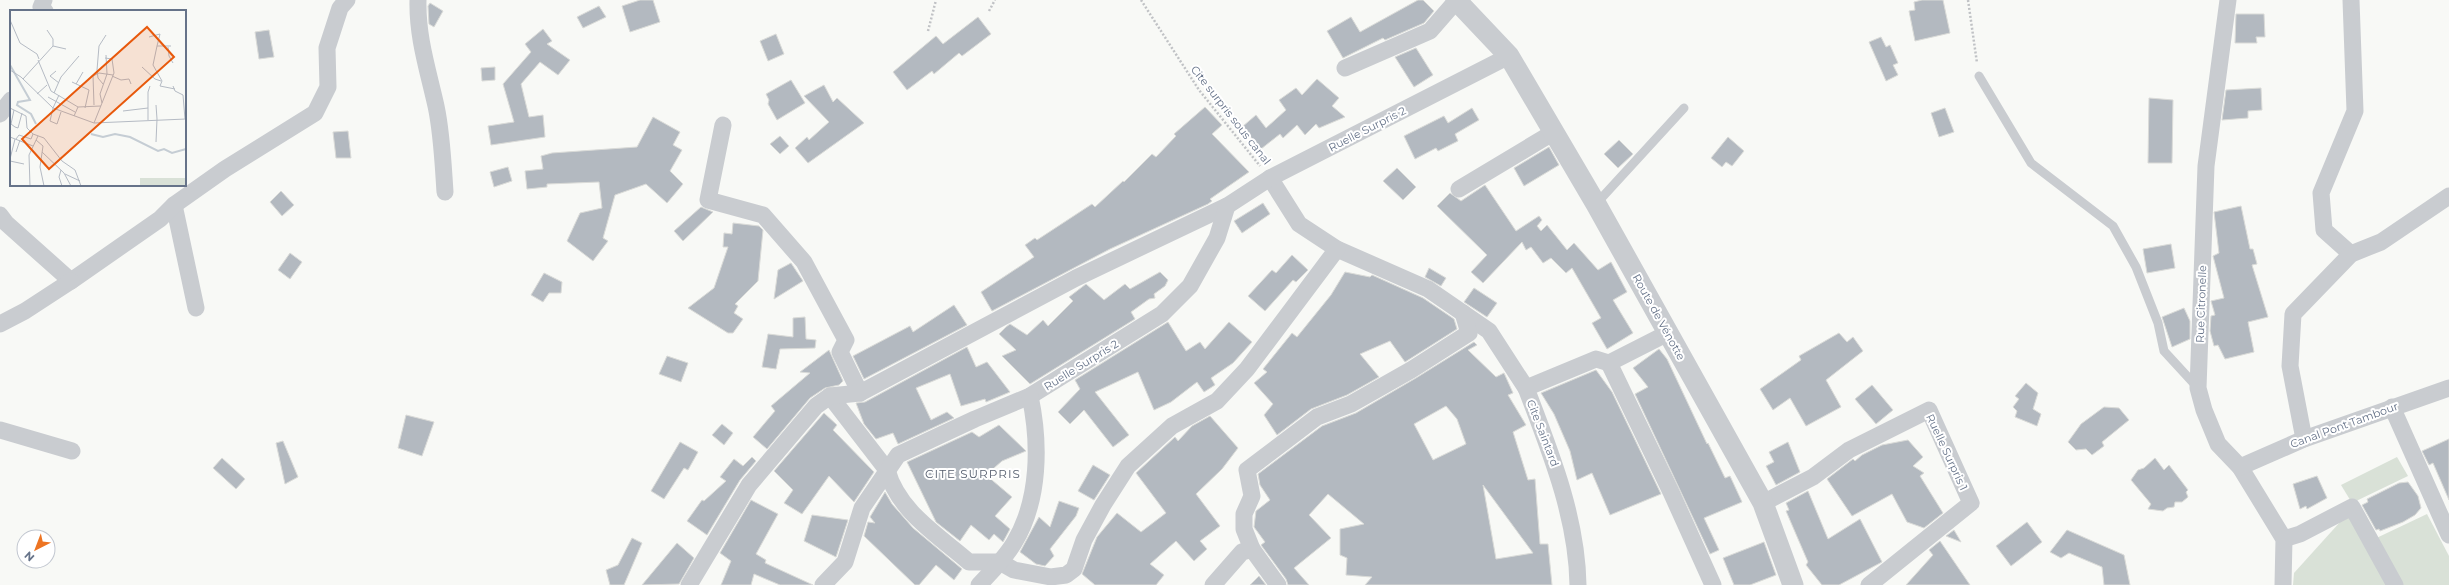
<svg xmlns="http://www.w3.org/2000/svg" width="2449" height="585" font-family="Montserrat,sans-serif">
	<rect width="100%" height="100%" fill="#f8f9f6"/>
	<g fill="#d9e1d7">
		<path d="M2397,457L2408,476L2352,503L2341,485Z"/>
		<path d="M2350,511L2390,585H2293L2294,573Z"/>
		<path d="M2427,514L2449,556V585H2392L2368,542Z"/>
	</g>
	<g fill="#b3b9c0" stroke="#dadbd8" fill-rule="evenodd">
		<path d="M640,0H653L660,22L630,32L622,6Z"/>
		<path d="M1418,0H1423L1434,11L1424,23L1385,40L1383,38L1343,58L1327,31L1351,17L1360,32Z"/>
		<path d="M1922,0H1943L1950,33L1915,41L1909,11L1915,10L1914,2Z"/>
		<path d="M430,3L443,11L434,27L429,24L428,6Z"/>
		<path d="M599,6L606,17L583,28L577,17Z"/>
		<path d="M2236,14H2264L2265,37H2256L2257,43H2235Z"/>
		<path d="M978,17L991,34L962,56L959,53L934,74L932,71L907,90L893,72L936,36L943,44Z"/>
		<path d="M543,29L552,41L547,44L570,60L558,75L540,62L521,84L529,117L543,115L545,137L491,145L488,126L514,122L503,84L531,52L525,44Z"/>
		<path d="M269,30L274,57L259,59L255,32Z"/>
		<path d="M776,34L784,54L768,61L760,41Z"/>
		<path d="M1881,37L1886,47L1890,45L1898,63L1893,65L1898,75L1886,81L1869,42Z"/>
		<path d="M1416,48L1433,75L1414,87L1395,57Z"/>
		<path d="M495,67V80L482,81L481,68Z"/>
		<path d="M1317,79L1339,98L1332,106L1345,117L1319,128L1316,124L1305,135L1297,125L1283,138L1280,134L1261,149L1242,127L1256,115L1266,128L1286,110L1279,100L1296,88L1302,95Z"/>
		<path d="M791,80L805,103L777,120L768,104L769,100L766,94Z"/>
		<path d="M824,85L833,102L837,98L864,123L808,163L795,148L807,137L809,140L829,122L804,96Z"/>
		<path d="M2261,88L2262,110L2248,111V118L2222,120L2226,90Z"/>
		<path d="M2149,98L2173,100L2172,163H2148Z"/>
		<path d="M1205,107L1222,125L1212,134L1249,172L1210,199L1212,201L1208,204L1110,249L992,311L981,292L1034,257L1025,245L1035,238L1037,240L1092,204L1095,207L1123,181L1124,182L1152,154L1156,157L1176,136L1174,134Z"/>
		<path d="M1472,108L1479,120L1455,134L1458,141L1438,151L1436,148L1415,159L1404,136L1444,116L1448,123Z"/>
		<path d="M1945,108L1954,132L1939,137L1931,113Z"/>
		<path d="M653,117L680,132L673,145L682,150L670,171L683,184L667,203L646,184L615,195L603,238L608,241L593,261L567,241L580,213L602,208L599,182L547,184V187L527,189L525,171L543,169L541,156L552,153L637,147Z"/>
		<path d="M348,131L351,158H336L333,132Z"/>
		<path d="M780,136L789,146L780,154L770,144Z"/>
		<path d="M1728,137L1744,151L1732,166L1726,162L1722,167L1711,158Z"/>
		<path d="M1619,140L1633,154L1618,168L1604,154Z"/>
		<path d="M1549,147L1559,165L1524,186L1514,168Z"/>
		<path d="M508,167L512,181L494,187L490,172Z"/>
		<path d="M1397,168L1416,187L1403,200L1383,181Z"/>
		<path d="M1485,185L1516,231L1539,216L1542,220L1537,226L1541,231L1547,225L1567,250L1574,243L1598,270L1611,262L1627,292L1613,300L1633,333L1607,349L1592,323L1601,318L1572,268L1566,273L1551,258L1543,263L1531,247L1526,250L1522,242L1483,283L1471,272L1487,255L1437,206L1450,193L1461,201Z"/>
		<path d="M281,191L294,205L282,216L270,202Z"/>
		<path d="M1263,203L1270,214L1242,233L1234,221Z"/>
		<path d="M2241,206L2250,249H2253L2257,264L2252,265L2268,317L2248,322L2254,352L2225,359L2218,345L2214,346L2210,331L2211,316L2215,315L2211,301L2224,298L2213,256L2219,253L2214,212Z"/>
		<path d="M701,207L713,212L683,241L674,231Z"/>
		<path d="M733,223L759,226L763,230L758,281L735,304L738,306L734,313L743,319L733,333H728L688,308L714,288L728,247H723L724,233L732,234Z"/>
		<path d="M2171,244L2175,268L2147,273L2143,249Z"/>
		<path d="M290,253L302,262L290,279L278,270Z"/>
		<path d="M1292,255L1308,270L1296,282L1293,280L1265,311L1248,296L1272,270L1276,273Z"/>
		<path d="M791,263L803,281L774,299L778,270Z"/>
		<path d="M1429,268L1446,278L1441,286L1425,277Z"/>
		<path d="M1160,272L1168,280L1165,286L1154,294L1155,298L1149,299L1131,312L1135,319L1030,384L1002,356L1016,350L999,334L1006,327L1010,324L1027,335L1043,320L1048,326L1073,301L1069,297L1086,284L1104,300L1125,284L1130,289Z"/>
		<path d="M1345,272L1370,277L1372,275L1423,298L1454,319L1457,329L1405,362L1390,341L1360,354L1379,377L1347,395L1311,409L1277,435L1264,415L1273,404L1254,383L1267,372L1263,369L1292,333L1297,337L1331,295Z"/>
		<path d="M544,273L562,282L561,293H549L543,302L531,295Z"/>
		<path d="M1474,288L1497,303L1487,317L1464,302Z"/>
		<path d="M954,305L967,325L864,379L853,356L910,326L913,332Z"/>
		<path d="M2184,308L2190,321V339L2172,347L2162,317Z"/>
		<path d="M805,317L806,339L816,340L815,348L780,349L776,369L762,367L768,334L793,337V318Z"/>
		<path d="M1168,322L1186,351L1200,342L1205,349L1229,322L1252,342L1233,363L1211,378L1215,385L1204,392L1197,382L1171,402L1154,410L1138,372L1095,392L1129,435L1113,447L1084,410L1070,424L1058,412L1080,389L1075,380Z"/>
		<path d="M1839,333L1847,342L1853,337L1863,351L1826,380L1841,407L1806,426L1790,398L1773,410L1760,389L1801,360L1799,356Z"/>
		<path d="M1474,342L1477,345L1468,350L1496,377L1504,373L1513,393L1508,395L1526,425L1513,432L1528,480L1535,479L1540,544H1548L1552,585H1365L1372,577L1346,575L1347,558L1340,555V529L1364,524L1328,494L1309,515L1331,538L1294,568L1309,585H1288L1286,579L1261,545L1265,542L1254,527L1256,511L1270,500L1260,485L1258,474L1322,426L1356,413L1416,378ZM1446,406L1457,419L1466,444L1433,460L1414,424ZM1483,485L1533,553L1496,559Z"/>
		<path d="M967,347L976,367L987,362L1010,392L986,402L985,399L961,406L950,374L916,388L931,420L947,412L954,418L898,444L893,433L876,439L864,424L856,403L865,402Z"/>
		<path d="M1659,349L1667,359L1707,444L1708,443L1725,478L1730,476L1742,502L1704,518L1719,550L1710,554L1635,394L1648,387L1633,368Z"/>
		<path d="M829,350L843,381L839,385L825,388L810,398L767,449L753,437L775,411L771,406L810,373L800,372Z"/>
		<path d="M667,356L688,363L681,382L659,374Z"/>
		<path d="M1596,370L1612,392L1661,494L1610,515L1592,473L1577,480L1570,451L1554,414L1541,393Z"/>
		<path d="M2026,383L2038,393L2033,409L2041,414L2037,426L2015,417L2017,411L2013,407L2019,399L2015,396Z"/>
		<path d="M1872,385L1893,410L1876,424L1855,399Z"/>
		<path d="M2104,407L2119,408L2129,420L2102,442L2104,446L2092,455L2086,449L2076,450L2068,442L2081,424Z"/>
		<path d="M824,413L837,425L833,430L874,472L854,502L829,476L802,514L784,503L793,490L774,471Z"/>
		<path d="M406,415L434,422L422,456L398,448Z"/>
		<path d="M1210,416L1238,448L1222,469L1196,494L1220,526L1200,541L1207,549L1194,561L1176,541L1150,564L1164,575L1156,585H1095L1082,574L1097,537L1117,513L1141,532L1166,513L1136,473L1175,437L1178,441L1192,426Z"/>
		<path d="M722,424L733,433L724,445L712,435Z"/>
		<path d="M999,425L1026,451L1002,461L986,475L1012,497L995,516L1010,529L1003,542L994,534L989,540L971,525L960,541L936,522L907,462L972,432L979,437Z"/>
		<path d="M2449,439V500L2433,463L2429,465L2422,451Z"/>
		<path d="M1908,440L1923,457L1913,466L1924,473L1920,476L1943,513L1924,528L1907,522L1892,494L1852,516L1827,479L1853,459L1855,461L1862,455L1882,445Z"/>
		<path d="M283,441L298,477L285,484L276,443Z"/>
		<path d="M680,442L698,452L688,470L684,468L664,499L651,491Z"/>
		<path d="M1788,442L1800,472L1776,485L1766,466L1774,462L1769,452Z"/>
		<path d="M752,457L756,461L740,480L707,535L687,521L702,500L704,501L726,481L720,477L734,459L743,466Z"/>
		<path d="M222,458L245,479L236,489L213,468Z"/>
		<path d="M2155,458L2164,470L2169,465L2188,490L2186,492L2188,497L2182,502H2175L2174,507L2167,508L2163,511L2148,509L2151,504L2131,480L2138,470L2144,468Z"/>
		<path d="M1093,465L1110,475L1094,500L1078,491Z"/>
		<path d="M2317,476L2327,498L2307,509L2306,506L2300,509L2293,484Z"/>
		<path d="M2408,482L2418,496L2421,508L2415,515L2403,522L2380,531L2379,529L2376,530L2362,505L2368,502L2367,499L2399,483Z"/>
		<path d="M1808,491L1828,539L1860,519L1882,562L1839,585H1822L1806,565L1808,562L1786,511L1789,510L1786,503Z"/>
		<path d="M885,492L892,504L913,528L962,569L954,580L936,565L919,585H915L864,536L868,522L875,523L870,517Z"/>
		<path d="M751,500L778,514L756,554L766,560L765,563L813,585H780L754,574L751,585H721L731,561L720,553Z"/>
		<path d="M1059,501L1079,508L1076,516L1050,549L1054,556L1045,566L1036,564L1020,552L1039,517L1050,527Z"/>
		<path d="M812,515L848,520L836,557L804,541Z"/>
		<path d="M2027,522L2042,542L2011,566L1996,546Z"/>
		<path d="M1954,530L1961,542L1946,536Z"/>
		<path d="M2067,530L2124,555L2130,585H2104L2102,567L2069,553L2061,558L2050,552Z"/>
		<path d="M632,538L642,543L624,585H610L606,570L618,565Z"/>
		<path d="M1940,541L1970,585H1906L1933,555L1929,550Z"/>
		<path d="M1764,542L1776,575L1750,585H1734L1723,558Z"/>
		<path d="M677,543L694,558L679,584L642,585Z"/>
		<path d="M1259,576L1266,585H1250Z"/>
	</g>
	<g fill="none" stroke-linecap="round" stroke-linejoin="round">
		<g stroke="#c0c2c5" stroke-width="2.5" stroke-dasharray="2 2" stroke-linecap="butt">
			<path d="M1141,0L1199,90L1260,166"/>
			<path d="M1968,0L1977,63"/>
			<path d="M989,11L995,0"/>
			<path d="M928,31L936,0"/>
		</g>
		<g stroke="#c9ccd0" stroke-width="9">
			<path d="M1979,76L2031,163L2113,226L2136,267L2158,323L2164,351L2198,388"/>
			<path d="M1596,204L1684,108"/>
		</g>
		<g stroke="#c9ccd0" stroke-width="17">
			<path d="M44,0L41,7L45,11"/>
			<path d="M418,0C417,37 428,70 436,106C442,134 443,163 445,192"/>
			<path d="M2228,0L2206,166L2198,388L2204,410L2218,444L2240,467L2284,539L2283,585"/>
			<path d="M2351,0L2355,111L2321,193L2324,230L2351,254"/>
			<path d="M1345,68L1430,31L1457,0"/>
			<path d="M0,114L11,100"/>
			<path d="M723,125L708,200L763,215L804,262L846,340L840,352L860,393"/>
			<path d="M1270,178L1299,224L1337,249L1428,289L1489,331L1526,388"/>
			<path d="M1459,189L1554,132"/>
			<path d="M174,205L196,308"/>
			<path d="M0,215L6,223L71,281L160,219L174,205L225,169L315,113L328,87L327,48L340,8L347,0"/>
			<path d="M0,324L25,311L71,281"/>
			<path d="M1609,363L1671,492L1713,585"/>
			<path d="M830,396L887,470C898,511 938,535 969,562H1000L1014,570L1051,577L1066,575L1074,569L1084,540L1103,505L1128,466L1172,426L1217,401L1247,369L1337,249"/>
			<path d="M2392,407L2449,535"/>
			<path d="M0,430L72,451"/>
			<path d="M2304,439L2290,366L2293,314L2351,254L2381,242L2449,196"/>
			<path d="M2240,467L2304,439L2449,388"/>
			<path d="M1763,503L1813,477L1849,450L1929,410L1971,503L1869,585"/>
			<path d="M2284,539L2300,534L2352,507L2395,585"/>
			<path d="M689,585L749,485L816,406L830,396L860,393L1076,278L1227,206L1270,178L1509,56"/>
			<path d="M823,585L845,562L862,508L898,455L975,419L1030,396L1162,314L1190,286L1217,238L1227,206"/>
			<path d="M979,585C991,572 1005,558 1014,543C1040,500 1040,443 1030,396"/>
			<path d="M1213,585L1242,552L1252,549"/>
			<path d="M1278,585L1252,549L1244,529V514L1252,496L1247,470L1317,417L1351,404L1411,370L1469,333L1463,313"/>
			<path d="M1578,585C1577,517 1550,451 1526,388L1596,359L1609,363L1668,333"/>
		</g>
		<path stroke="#c9ccd0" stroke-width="21" d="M1456,0L1509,56L1596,204L1763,503L1793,585"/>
	</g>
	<g text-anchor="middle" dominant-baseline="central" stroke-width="4" stroke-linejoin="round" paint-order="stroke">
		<g font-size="11" fill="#667389" stroke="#fff">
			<text transform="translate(1231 115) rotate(52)">Cite surpris sous canal</text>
			<text transform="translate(1367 129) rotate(-27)">Ruelle Surpris 2</text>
			<text transform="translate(2201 304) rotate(-88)">Rue Citronelle</text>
			<text transform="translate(1659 317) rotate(61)">Route de Vénotte</text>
			<text transform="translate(1081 365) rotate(-32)">Ruelle Surpris 2</text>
			<text transform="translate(2344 425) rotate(-20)">Canal Pont Tambour</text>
			<text transform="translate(1543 433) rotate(69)">Cite Saintard</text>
			<text transform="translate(1947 452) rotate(65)">Ruelle Surpris 1</text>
		</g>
		<g font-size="12" letter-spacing="1" fill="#555e6e" stroke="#fff">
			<text x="973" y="473">CITE SURPRIS</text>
		</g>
	</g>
	<g transform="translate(10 10)">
		<rect width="176" height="176" fill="#f8f9f6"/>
		<path d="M130,168H176V176H130Z" fill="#d9e1d7"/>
		<path fill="none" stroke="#c5cdd4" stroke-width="2" d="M0,55L20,90L8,92L7,95L21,104L26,114M81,124L93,127L105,124L120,127L148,141L154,139L162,143L176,139"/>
		<path fill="none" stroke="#b5bbc4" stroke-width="1" d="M0,10L10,33L27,44L29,49M139,27L150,24L147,36M43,36L56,39M161,36H147L143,55L152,71L150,76L165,79M158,37L159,46L163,53M96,45L97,64M28,50L41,81L68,97L64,106M132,57L145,69L151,71M0,60L11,67L43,98L84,113L176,109M46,61L40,66L49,73M102,66L111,70L119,69L121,74M13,69L43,36V29L37,20M62,72L79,80L75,98M66,74L73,62M93,74L88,68L87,60L89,36L96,25M163,76L165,81L173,85L175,109M44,83L51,67L69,46M27,84L37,75M49,85L43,98L40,111L47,114L51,102M38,87L65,102M92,93L90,84L97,64M84,95L83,66L89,63L103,65M146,95L147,109M68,97L91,96M0,98L16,106L17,118L23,124L34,128L52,151L65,160L71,176M4,100L1,114L5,117L8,118L12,103M113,101L138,98M138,110V82L140,76M84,113L104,63L102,49L95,48M0,127L23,136M6,129L9,125L21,129L23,124M26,130L33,136L30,157L34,176M146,132L147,109M6,142L10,130M32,142L54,163L61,176M0,149L5,129M0,151L14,154M51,160L49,167L52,176M55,164L70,171M20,176L19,145L28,126"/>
		<path fill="#e8590c" fill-opacity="0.15" stroke="#e8590c" stroke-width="2" d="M137,17L164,47L39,159L12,129Z"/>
		<rect width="176" height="176" fill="none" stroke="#667389" stroke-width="2"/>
	</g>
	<g transform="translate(36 549) rotate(222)"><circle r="19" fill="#ffffff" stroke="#c2c7d0"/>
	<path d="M0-3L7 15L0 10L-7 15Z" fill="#ed7422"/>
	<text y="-6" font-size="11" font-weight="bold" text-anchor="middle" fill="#667389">N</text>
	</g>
</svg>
